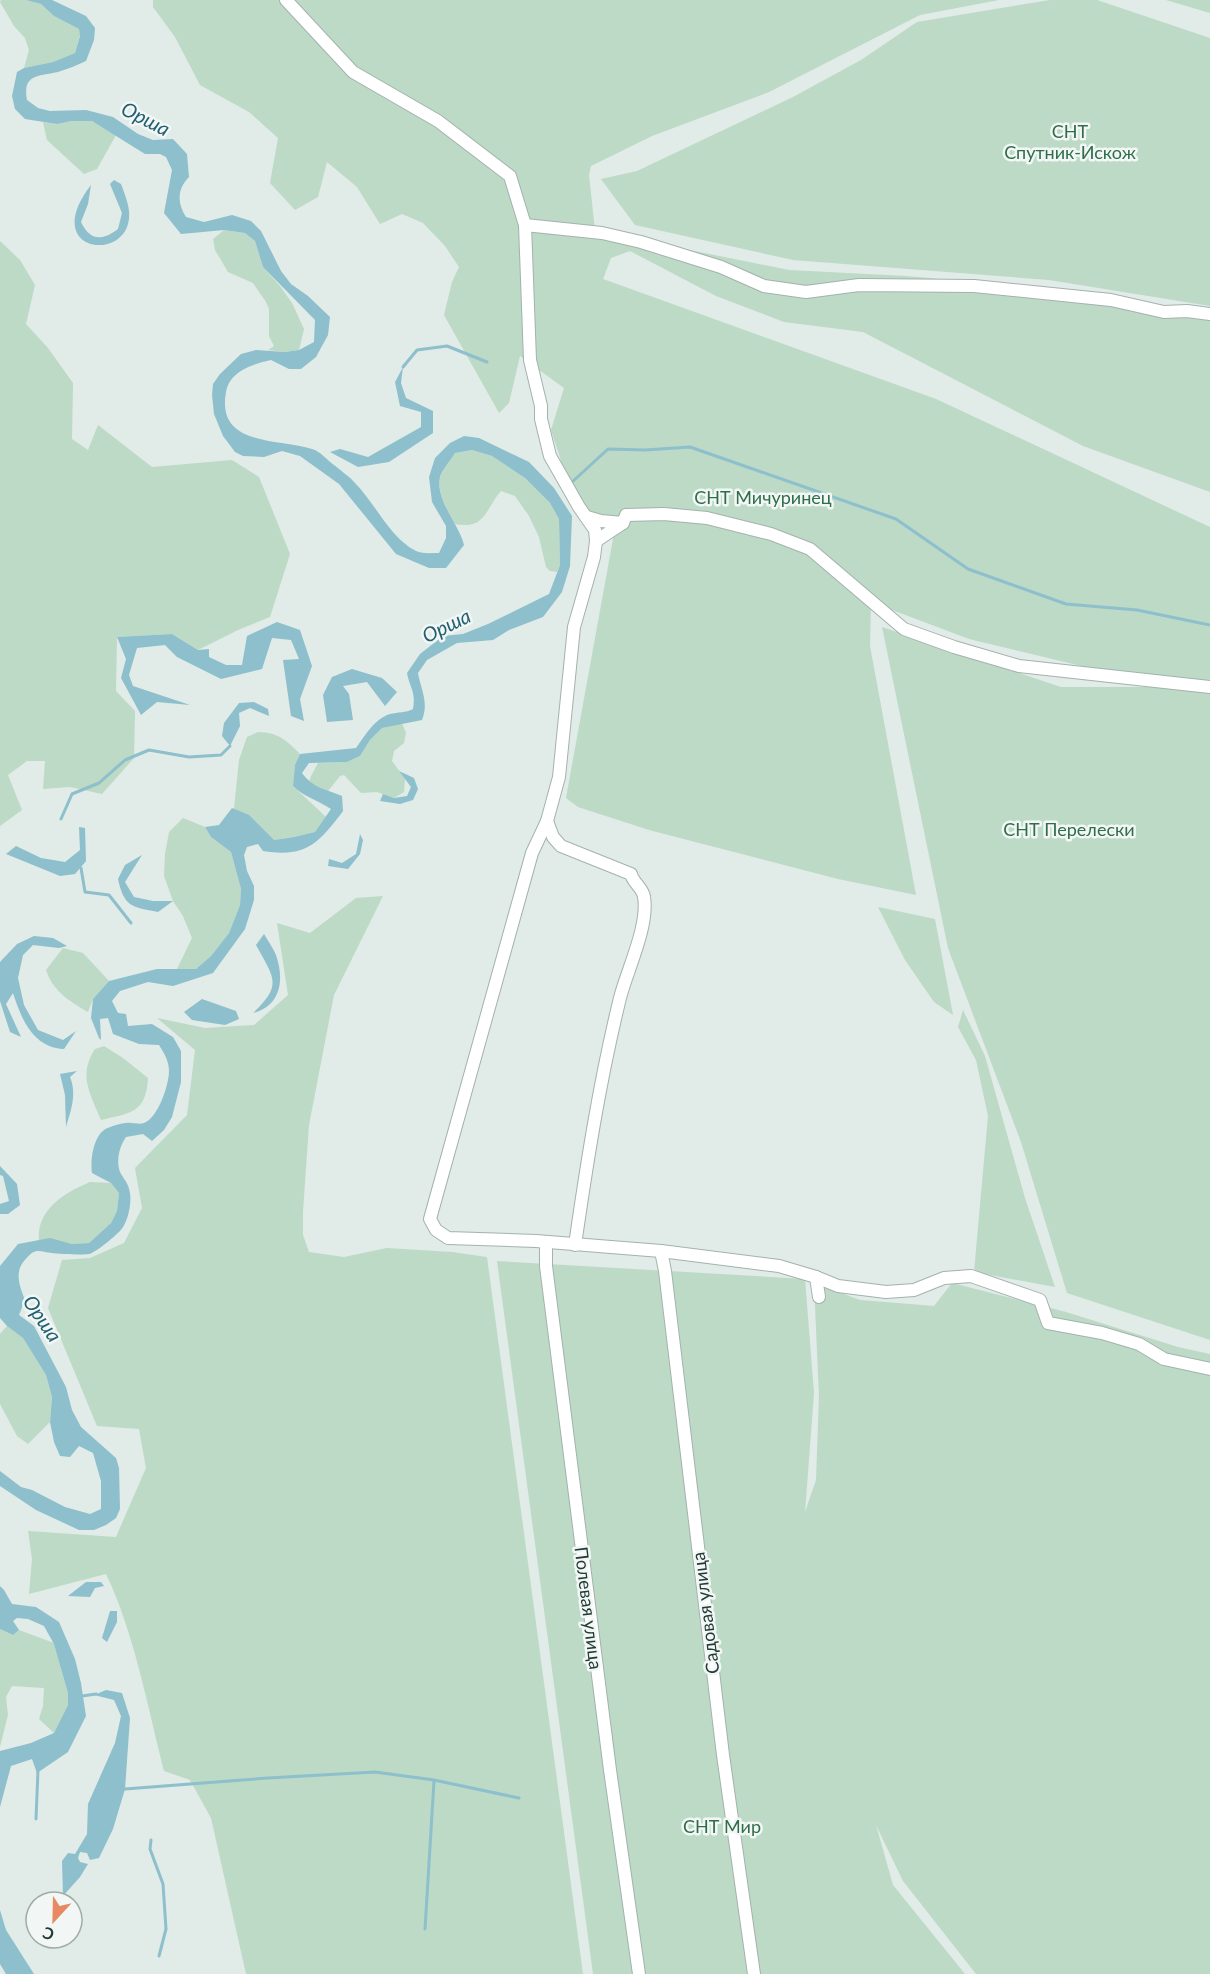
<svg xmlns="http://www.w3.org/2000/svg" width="1210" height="1974" font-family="Lato,sans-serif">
	<rect width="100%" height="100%" fill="#e1ebe7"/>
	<g fill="#bcdac6">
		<path d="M1,0H26L41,4L54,16L79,29L80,35L75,53L53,62L24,68L29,50L25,38L14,26L0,2Z"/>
		<path d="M153,0H999L920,15L769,92L652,136L591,166L589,175L595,231L789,270L906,276L1100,293L1210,316V492L1083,446L863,332L784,322L716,296L630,251L611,258L603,279L936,399L1210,527V685L1102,671L969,639L871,602L870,646L916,895L838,879L649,830L578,807L566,798L615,528L577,509L551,430L564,388L520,356L509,403L499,413L444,315L452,282L459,267L445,246L423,223L402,214L380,224L357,187L327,162L318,197L295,210L270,183L278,138L249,112L200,85L175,37L153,7Z"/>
		<path d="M1050,0H1097L1210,38V306L1049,280L793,260L635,225L601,179L637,171L793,97L861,60L917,22Z"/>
		<path d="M1166,0H1210V13Z"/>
		<path d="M70,121H92L116,135L97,169L84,174L47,140L43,122L57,124Z"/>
		<path d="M224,230L245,233L255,241L263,267L280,286L292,303L304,329L299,350L285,352L268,350L274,346L269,336V309L266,302L253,283L228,272L215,250L213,239Z"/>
		<path d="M0,241L20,260L35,285L26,324L48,348L73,383L72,439L88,450L98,425L152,467L232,460L259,477L290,554L270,617L238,630L198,650L172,634L117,637L116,691L135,711L134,758L102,794L70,787L43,789L45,761H27L8,775L22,810L0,826Z"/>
		<path d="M472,450L492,456L525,478L550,503L559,519L560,565L557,572L550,571L546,567L539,537L529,516L515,496L501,491C485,509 486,530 455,524C448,511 437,494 440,478C442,470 451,460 455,453Z"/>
		<path d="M882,627L1061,687H1210V1340L1067,1293L1021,1142L948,948Z"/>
		<path d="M402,723L406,733L404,743L394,751L392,761L405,779L404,792L394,798L377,792L361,793L344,775L340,776L328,791L309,783L311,776L318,763L347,762L360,756L370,740L382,728Z"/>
		<path d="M258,732C279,733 285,739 300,754L295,765L293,786L326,817L315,832L294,837L274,840L234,809L239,760L247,737Z"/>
		<path d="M183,818L205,827L211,837L231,852L241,889L240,905L229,933L211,956L196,969H177L192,938L183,916L173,901L164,876L165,854L169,832Z"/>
		<path d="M383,896L334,995L309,1125L303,1211V1235L309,1252L344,1257L387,1248L452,1252L487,1257L583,1974H246L211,1818L190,1780L164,1771C148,1708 134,1632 106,1574L29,1594L32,1559L28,1531L116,1537L146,1468L139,1429L97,1426L48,1308L62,1260L90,1258L124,1243L142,1208L135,1168L187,1115L195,1050L157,1018L205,1028L254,1025L288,995L277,923L310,933L356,898Z"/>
		<path d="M878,907L935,919L953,1015L934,1002L905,960Z"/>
		<path d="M63,948L83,953L109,981L93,999L88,1012C69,1001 53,991 46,970Z"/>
		<path d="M963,1010L985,1056L1025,1198L1055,1287L974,1272L988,1116L976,1060L958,1027Z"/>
		<path d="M104,1046L123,1058L148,1078C146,1113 131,1113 101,1120C90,1093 78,1075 95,1049Z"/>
		<path d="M90,1182L111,1183L119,1193L117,1211L111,1223L89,1243L72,1244L50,1239L39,1241C36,1210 64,1193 90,1182Z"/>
		<path d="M497,1261L805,1279L814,1393L805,1512L816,1480L819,1396L814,1283L860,1300L934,1306L952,1283L1066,1312L1178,1347L1210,1354V1974H976L903,1881L876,1825L893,1885L965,1974H593Z"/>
		<path d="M7,1326L23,1338L46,1375L52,1397L50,1422L28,1444L17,1436L0,1404V1334Z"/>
		<path d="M0,1629L13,1635L19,1630L54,1643L68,1693V1705L54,1733L39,1719L43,1706L44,1688L12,1686L6,1697L8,1715L0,1747Z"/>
	</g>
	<g fill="#8dbfcc">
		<path d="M26,0H52L86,16L95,28L94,40L86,61C77,65 68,69 58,72C39,76 22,74 27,100L38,108L50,111L86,110L113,117L138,134L153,140L173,139L187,154L189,177C177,189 177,203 186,217L204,222L232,215L251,221L261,231L281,271L291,284L308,296L330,317L328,335L316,357L301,369H289L271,360C253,364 230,371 226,392C216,447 278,438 312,449C320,451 327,460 334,465C341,471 349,476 355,483C375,503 390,538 416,551C422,554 432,553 439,553L446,538V526L432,502L429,477L435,458L450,443L464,436L479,438L529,462L554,488L572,516L570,566L562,592L543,617L509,630L493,640L457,643L427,660L418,673C421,690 429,702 422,720L382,728L370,740L360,756L347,762L309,763L302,773C313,788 325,789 342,796L343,811C319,843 306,858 263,851L258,844L247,847L244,855L247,871L254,886V900L245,929L213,973L173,986L148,982L120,991L112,1001L118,1013L126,1014L128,1026L152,1024L173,1037L181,1051V1082L172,1117L164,1130L152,1141L143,1134L126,1137C119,1147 116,1161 120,1172C123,1178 128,1183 129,1189C133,1201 128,1224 119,1232C114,1237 95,1253 89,1254C84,1255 58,1254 52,1253C38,1251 35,1247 24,1261C14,1273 20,1287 25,1300L19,1315L34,1326L66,1387L72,1410L81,1427L116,1458L119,1468L120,1509L116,1518L106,1525L94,1530H79L36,1510L0,1486V1471L21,1487L32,1490L65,1507L90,1514L101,1509V1481L93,1453L79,1446L70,1457L60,1456L54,1442L50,1422L52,1397L46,1375L23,1338L7,1326L0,1318V1266L18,1244L50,1238L72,1244L89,1243L111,1223L117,1211L119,1193L111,1183L92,1173C90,1161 93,1138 104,1130C108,1127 121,1123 126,1123C132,1122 139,1125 144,1123C158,1118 169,1085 169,1071C169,1061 164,1053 159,1045L139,1044L113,1034L108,1018L100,1019L101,1040L99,1038L91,1018L93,999L109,981L157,969H196L211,956L229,933L240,905L241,889L231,852L211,837L205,827L219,825L232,808L249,815L274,840L294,837L315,832L331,809C318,800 304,797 293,786L295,765L300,754L356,748C365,736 374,719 390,714C398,712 406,713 413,709C416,691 410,689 407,673L420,654L443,636L463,634L488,624L549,594L560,565L559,519L550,503L525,478L492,456L472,450L455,453C451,460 442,470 440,477C435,500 459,524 464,545L446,568H429L396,554L339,484L300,456L282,451L264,457L243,456L235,452L223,436L214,414L212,395L213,384L220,374L241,354L256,350L285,352L299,350L314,342L315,320L263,267L255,241L245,233L224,230L181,234L164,213L172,170L166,157L160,154H145L92,121H71L57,124L25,119L15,109L12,96L17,72L24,68L53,62L75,53L80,36L79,29L54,16L41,4Z"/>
		<path d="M114,180L121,184C124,192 128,202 129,211C134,264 37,255 91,185L88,204L81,222C90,241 102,241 118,229L122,213L110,184Z"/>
		<path d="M403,367L401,383L406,398L433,411V433L389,462L358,467L330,452L340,449L368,457L421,427V412L400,406L395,382Z"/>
		<path d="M277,622L300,630L312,666L300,699L304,721L291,716L283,660L299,659L291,640L272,638L262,669L221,679L177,657L165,645L137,648L129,675L133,686L190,705L157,702L141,715L121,678L126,659L117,637L172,634L198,650L209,649V657L226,665H242L247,636Z"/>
		<path d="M352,669L382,678L397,692L385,706L367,682L343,686L349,694L353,720L327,722L323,695L332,677Z"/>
		<path d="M254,702L268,709L269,716L250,708L239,713L240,726L230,746L222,736L224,723L239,703Z"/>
		<path d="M399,771L414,778L418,789L413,800L400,804L380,801L383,794L394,798L407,796L411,787Z"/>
		<path d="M79,827L85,828L86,861L75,874L60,876L6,854L16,846L41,858L65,862L80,850Z"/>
		<path d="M360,834L363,840L360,854L348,869L328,866L329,859L342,863L356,854Z"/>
		<path d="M142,855L125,882L134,897L153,901H173L158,912C132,907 124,907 118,879L125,865Z"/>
		<path d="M264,934C268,941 273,948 276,955C285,981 280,1006 253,1013C283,985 274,978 256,945Z"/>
		<path d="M34,936L53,938L67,946L59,948L33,945L23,955L18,978L24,1005L38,1030L63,1040L76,1031L64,1049C33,1048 21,1018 13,993L6,1004L21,1037L10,1032L0,1001V962L17,944Z"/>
		<path d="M202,999L236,1011L239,1019L225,1025L192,1020L184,1012Z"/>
		<path d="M77,1071L70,1077C77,1095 71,1110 66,1127L65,1095L60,1074Z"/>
		<path d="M0,1166L17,1184L20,1205L8,1214H0V1204L9,1201L3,1176L0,1175Z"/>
		<path d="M86,1582H101L104,1586L95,1588L90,1597L68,1596Z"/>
		<path d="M0,1586L4,1590L12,1604L36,1607L59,1622L75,1659L81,1683L86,1716L68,1752L37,1773L32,1759L11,1766L0,1807V1751L31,1743L54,1733L68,1705V1693L54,1644L44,1626L28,1619L17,1618L13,1621L19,1630L13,1635L0,1629Z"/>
		<path d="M110,1611H117V1622L107,1642L102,1638Z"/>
		<path d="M106,1690L122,1693L130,1718L125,1789L113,1829L99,1858L90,1860L87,1853L80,1852L78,1858L80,1862L88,1864L80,1877L63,1896L62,1861L68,1853L75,1854L87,1834L88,1804L115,1743L121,1716L114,1700L94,1695Z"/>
		<path d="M0,1910L6,1930L34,1974H6L0,1964Z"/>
	</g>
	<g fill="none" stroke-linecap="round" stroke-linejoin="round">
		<g stroke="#8dbfcc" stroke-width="3">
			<path d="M403,367L417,350L447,346L487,362"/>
			<path d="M571,483L608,449L645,450L690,447L896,519L968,569L1066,604L1137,610L1210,625"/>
			<path d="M61,819L72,794L99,783L125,760L149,750L189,757L221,755L230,746"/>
			<path d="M81,868L85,892L109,895L131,923"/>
			<path d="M82,1696L96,1694"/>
			<path d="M122,1788L125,1789L268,1778L375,1772L434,1780L519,1798"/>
			<path d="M36,1819L38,1770"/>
			<path d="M151,1840L150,1849L163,1884L166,1929L159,1956"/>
			<path d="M425,1929L434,1781"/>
		</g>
		<defs>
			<g id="minor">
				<path d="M286,0L353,72L438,121L510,176L525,225L530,360L541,406V419L550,456L579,507L595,530L596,541L594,557L574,627L559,777L547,821L532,853L430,1219L436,1230L448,1238L536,1241L661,1251L779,1266L816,1277L838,1286L886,1292L914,1290L944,1278L971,1276L1040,1300L1048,1323L1102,1333L1139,1344L1164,1359L1210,1369"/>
				<path d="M525,225L602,233L641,242L721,267L764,286L806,292L859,285L974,286L1111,300L1164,312L1187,311L1210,314"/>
				<path d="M587,517L601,521L623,523L626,515L664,514L707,518L771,534L810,549L904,629L954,647L1019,666L1210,687"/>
				<path d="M596,541L623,523"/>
				<path d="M547,821L553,837L561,846L631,874C633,883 643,888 644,897C649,926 627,970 620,998C600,1079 587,1162 575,1245"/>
				<path d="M546,1242V1266L610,1770L639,1974"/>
				<path d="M661,1251L665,1271L723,1755L754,1974"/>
				<path d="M816,1277L819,1297"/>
			</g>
		</defs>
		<use href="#minor" stroke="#a4b2ae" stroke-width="14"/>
		<use href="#minor" stroke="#fff" stroke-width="12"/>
	</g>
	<g text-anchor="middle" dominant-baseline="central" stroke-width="5" stroke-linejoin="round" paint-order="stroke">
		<g font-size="18" fill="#306e4b" stroke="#f2f7f5">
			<text x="1070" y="131">СНТ<tspan x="1070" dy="21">Спутник-Искож</tspan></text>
			<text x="763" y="497">СНТ Мичуринец</text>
			<text x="1069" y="829">СНТ Перелески</text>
			<text x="722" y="1826">СНТ Мир</text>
		</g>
		<g font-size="18" fill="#233a35" stroke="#f2f7f5">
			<text transform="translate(589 1608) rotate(83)">Полевая улица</text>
			<text transform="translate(705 1613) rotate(-97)">Садовая улица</text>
		</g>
		<g font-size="20" font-style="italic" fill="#226071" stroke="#f2f7f5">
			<text transform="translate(146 118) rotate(27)">Орша</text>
			<text transform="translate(446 625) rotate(-26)">Орша</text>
			<text transform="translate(43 1318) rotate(56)">Орша</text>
		</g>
	</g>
	<g transform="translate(54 1920) rotate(202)"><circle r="28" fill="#f2f7f5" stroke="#9faba8" stroke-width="1.5"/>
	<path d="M0-4.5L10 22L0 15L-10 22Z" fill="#e78a63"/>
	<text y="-9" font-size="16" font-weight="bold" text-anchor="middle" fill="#233a35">С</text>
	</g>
</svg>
